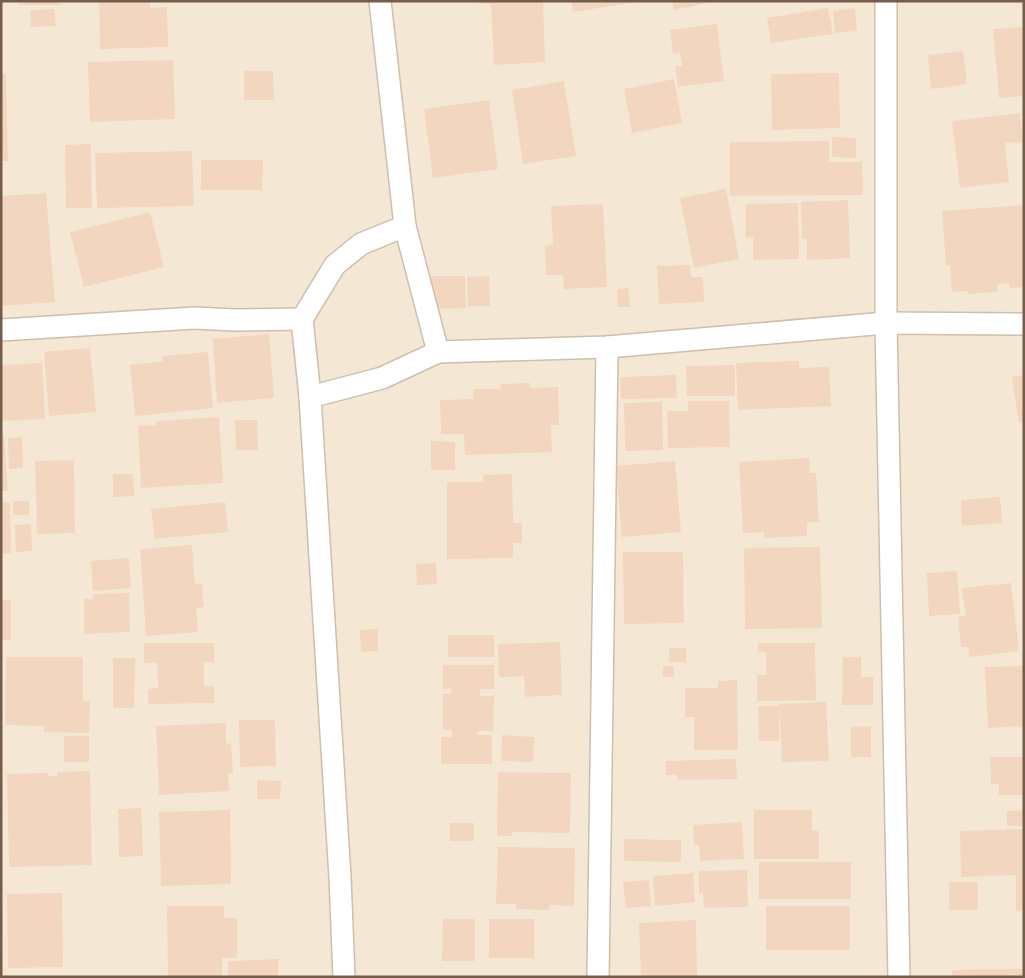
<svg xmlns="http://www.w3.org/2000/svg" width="1025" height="978" font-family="'Roboto Condensed',sans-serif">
	<rect width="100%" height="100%" fill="#fcf6e7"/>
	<rect fill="#f4e8d5" x="1" y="1" width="1023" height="976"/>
	<g fill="#f2d6bf">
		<rect x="19" y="1" width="41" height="4"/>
		<path d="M99,1H150V8L167,7L168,47L100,49Z"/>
		<path d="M479,1H543L545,62L494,65L491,4H480Z"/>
		<path d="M571,1H637V2L573,12Z"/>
		<path d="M672,1H712V2L674,10Z"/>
		<path d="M828,8L833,34L771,43L767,18Z"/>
		<path d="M855,8L857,30L835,33L833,11Z"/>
		<path d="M54,9L56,26L31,27L30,10Z"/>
		<path d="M717,24L724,81L678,87L675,66H682L680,53L673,54L670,30Z"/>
		<path d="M1024,27V96L999,98L993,29Z"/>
		<path d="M963,51L967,84L931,89L928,55Z"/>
		<path d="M173,60L175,119L90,122L88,62Z"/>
		<path d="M244,71H273L274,100H244Z"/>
		<path d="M839,73L840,128L772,130L771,74Z"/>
		<path d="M1,74H6L8,161H1Z"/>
		<path d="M674,79L682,123L632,133L624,89Z"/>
		<path d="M564,81L576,156L523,164L512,90Z"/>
		<path d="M489,100L498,169L433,178L424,109Z"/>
		<path d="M1020,113L1023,142L1005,143L1009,182L960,188L952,121Z"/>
		<path d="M832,137L856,138V158L832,157Z"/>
		<path d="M829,141V162H862L863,195L730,196V142Z"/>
		<path d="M91,144L92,208H66L65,145Z"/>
		<path d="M192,151L194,206L97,208L95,153Z"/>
		<path d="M201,160H263L262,190H201Z"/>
		<path d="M726,189L739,259L694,268L680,198Z"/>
		<path d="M46,193L55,302L1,306V196Z"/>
		<path d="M848,200L850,258L807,260V239H802L801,202Z"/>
		<path d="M798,203L799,259L753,260V237L746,238V204Z"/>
		<path d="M603,204L607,287L564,289L563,275H546L545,246L553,245L551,206Z"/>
		<path d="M1024,205V287L1010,288L1009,283L997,284V292L968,294V291L952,292L950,265H946L942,211Z"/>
		<path d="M150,212L164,267L84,287L70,232Z"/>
		<path d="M690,265L691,277H703L704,302L659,304L657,266Z"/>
		<path d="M429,276H465L466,308L430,309Z"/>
		<path d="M489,276L490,306H468L467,277Z"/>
		<path d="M628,288L630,307H618L617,289Z"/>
		<path d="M269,334L274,398L217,403L213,339Z"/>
		<path d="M90,348L96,412L49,416L44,352Z"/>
		<path d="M208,352L213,408L135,416L130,365L163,361L162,356Z"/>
		<path d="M799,361V368L829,367L831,406L738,410L736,363Z"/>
		<path d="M42,363L45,419L1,421V365Z"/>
		<path d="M735,365V396H687L686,366Z"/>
		<path d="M676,375L677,398L621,399L620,377Z"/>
		<path d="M1024,375V422L1019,423L1012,377Z"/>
		<path d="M530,383V388L558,387L559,425H551L552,452L465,455L464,434H441L440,400L474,399L473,389H501L500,384Z"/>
		<path d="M688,401H729L730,447L668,448L667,411H688Z"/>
		<path d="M662,402L663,450L625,451L624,403Z"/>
		<path d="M219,417L223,483L141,488L138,426L156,425V421Z"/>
		<path d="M235,420H257L258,450H236Z"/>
		<path d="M1,436H4L8,491H1Z"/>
		<path d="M22,437L23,468L9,469L8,438Z"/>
		<path d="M431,441L455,442V470H431Z"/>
		<path d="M809,458L810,473H816L819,522H807V536L764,538V532L743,533L739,462Z"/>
		<path d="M74,460L75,533L37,534L35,461Z"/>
		<path d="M675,461L681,532L622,537L616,466Z"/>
		<path d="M113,474H133L134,496L113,497Z"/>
		<path d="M512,474L513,523H522V543H513V558L447,559V482H483V475Z"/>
		<path d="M1000,497L1002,523L962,526L961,500Z"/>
		<rect x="13" y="501" width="16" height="14"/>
		<path d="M1,502H10L11,553L1,554Z"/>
		<path d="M225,502L228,532L155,539L151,509Z"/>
		<path d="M31,524L32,551L16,552L15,525Z"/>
		<path d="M192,545L195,584L202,583L204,607L196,608L198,632L146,636L140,549Z"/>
		<path d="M820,547L822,628L745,629L744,548Z"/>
		<path d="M623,552H683L684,623L624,624Z"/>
		<path d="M129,558L131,588L93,591L91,561Z"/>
		<path d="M436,563L437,584L417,585L416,564Z"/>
		<path d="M957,571L960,614L929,616L927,573Z"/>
		<path d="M1011,583L1019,651L969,657L968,647H961L958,617L966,616L962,588Z"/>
		<path d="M129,593L130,632L84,634V599H93V594Z"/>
		<rect x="1" y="600" width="10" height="40"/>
		<path d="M378,629V651L361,652L360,630Z"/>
		<rect x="448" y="635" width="46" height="22"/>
		<path d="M560,642L562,695L525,697L524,676L499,677L498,644Z"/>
		<path d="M144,643H214V662H204V686H214V703L148,704V689L158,688L157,663H144Z"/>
		<path d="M758,643H815L816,700L757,701V675H766V652H758Z"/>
		<rect x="669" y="648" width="17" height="14"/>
		<path d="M6,657H83V701H90L89,733L44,732V726L5,725Z"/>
		<path d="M843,657H861V677H873V705H842Z"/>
		<path d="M113,658H135L134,708H113Z"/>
		<path d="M443,665H494V689H480V696H494L493,731H477V735H492V764H441V737H452V730H443V694H451V689H443Z"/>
		<rect x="663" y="666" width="11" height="11"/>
		<path d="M1024,666V726L988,728L985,667Z"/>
		<path d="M737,680L738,750H694V717H685V688H718V681Z"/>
		<path d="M826,702L829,761L782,762L779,704Z"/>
		<path d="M758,706H779V741H759Z"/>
		<path d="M239,720H275L276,766L240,767Z"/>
		<path d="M226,723V744L231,743L233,773H228L229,791L159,795L156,726Z"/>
		<path d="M871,726V757H851V727Z"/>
		<path d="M502,735L534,737L533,762L501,761Z"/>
		<rect x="64" y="736" width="25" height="26"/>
		<path d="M990,757H1024V795H999V784H991Z"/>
		<path d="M736,759L737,779L678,780L677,775H666V761Z"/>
		<path d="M90,771L92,865L9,867L7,774L48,773V776H57V772Z"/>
		<path d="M498,772L571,773L570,833L512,832V836H497Z"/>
		<path d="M257,780L281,781L280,799H257Z"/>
		<path d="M141,808L143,856L119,857L118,809Z"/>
		<path d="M230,810L231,884L161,886L159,812Z"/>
		<path d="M754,810H812V831H819V859H754Z"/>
		<path d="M1024,810V826H1007V811Z"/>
		<path d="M742,822L744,859L700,861L699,845H694L693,825Z"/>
		<rect x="450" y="823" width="24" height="18"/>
		<path d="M1024,829V910L1016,911V875L961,877L960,831Z"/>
		<path d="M624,839L681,840V862L624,861Z"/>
		<path d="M498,847L575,848L574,906L549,905V910L516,909V904H496Z"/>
		<rect x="759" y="862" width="92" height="37"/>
		<path d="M747,870L748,907L704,908L703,893H699V871Z"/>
		<path d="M693,873L695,902L655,906L653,876Z"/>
		<path d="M649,880L651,906L626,908L623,882Z"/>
		<rect x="949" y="882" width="29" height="28"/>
		<path d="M62,893L63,967L8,968L7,894Z"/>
		<path d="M167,906H224V918H237V958H222V977H168Z"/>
		<rect x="766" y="906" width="84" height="44"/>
		<path d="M443,919H475V961H442Z"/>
		<rect x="489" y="919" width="45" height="39"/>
		<path d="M696,920L697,977H641L639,923Z"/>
		<path d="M278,959V977H228V961Z"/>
		<path d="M1024,969V977H952V970Z"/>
	</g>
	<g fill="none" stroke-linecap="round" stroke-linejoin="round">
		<defs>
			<g id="street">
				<path d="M380,1L405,226L438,352"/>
				<path d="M886,1V323L899,977"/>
				<path d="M1,330L195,318L235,320L302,319"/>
				<path d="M310,397L382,378L438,352L607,347L886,323L1024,324"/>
				<path d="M344,977L340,877L310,397L302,319L335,265L361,244L405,226"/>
				<path d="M598,977L607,347"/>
			</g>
		</defs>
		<use href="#street" stroke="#cebead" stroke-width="24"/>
		<use href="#street" stroke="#fff" stroke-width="21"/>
	</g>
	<rect width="1025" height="978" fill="none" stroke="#765d4b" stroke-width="5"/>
</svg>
